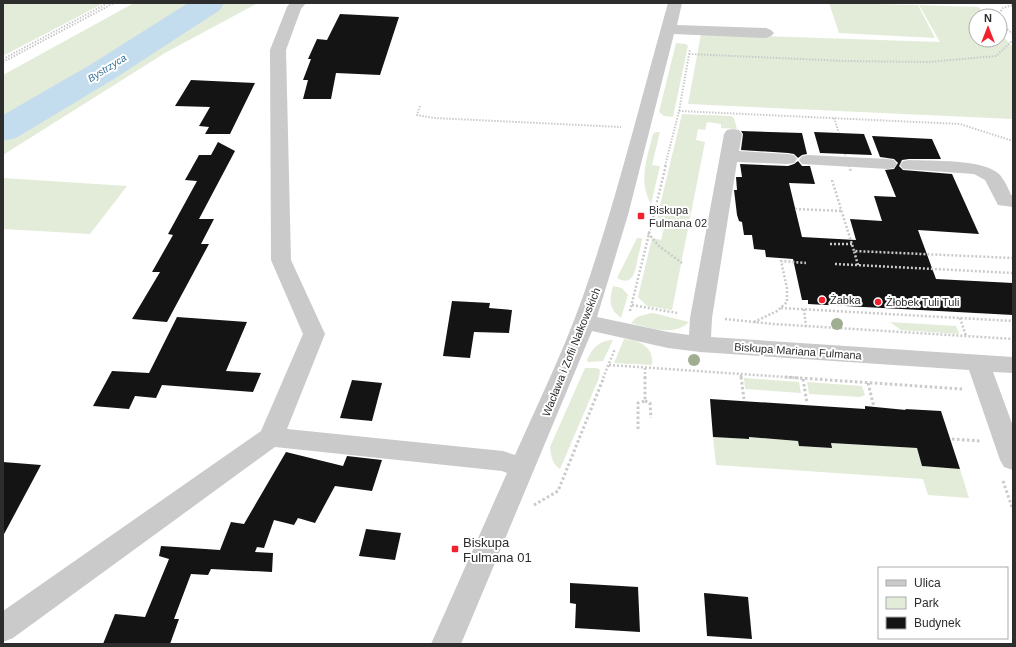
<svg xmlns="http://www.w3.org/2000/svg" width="1016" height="647" font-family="Helvetica,sans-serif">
	<rect width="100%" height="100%" fill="#fff"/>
	<g fill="#e3ecd9">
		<path d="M3,3H104L3,56Z"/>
		<path d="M134,3H258L165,53L3,155V75Z"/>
		<path d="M829,3L918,5L935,38L839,33Z"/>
		<path d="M919,5L979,7L986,16H976V40H1000V33L1013,47V119L688,104L701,34L940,42Z"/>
		<path d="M676,43L686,44L688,46L673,117L664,116L659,112Z"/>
		<path d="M682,114L731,116L734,118L737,129L721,128V124L707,122L705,130L698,129L696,140L705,142L672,310L647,306L638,297L652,238L661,240L666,220L657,218Z"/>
		<path d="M656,132H660L652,165L660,166L651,204C638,181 647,158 653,134Z"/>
		<path d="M3,178L127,186L90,234L3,229Z"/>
		<path d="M637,238H642C641,245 640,250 638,257C636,268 634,288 617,278Z"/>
		<path d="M613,286L622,288L628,295L621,318C609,309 609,300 613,286Z"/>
		<path d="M651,313C664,315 675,319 689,322C674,337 650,328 631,323L637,317Z"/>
		<path d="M890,322L956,326L959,333L958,334L901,330Z"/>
		<path d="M624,339C640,341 654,346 652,365L614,363Z"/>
		<path d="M613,340L603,361L588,362L587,360C592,348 600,340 613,340Z"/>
		<path d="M585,368H597L600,370L599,378L560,469C552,464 551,456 550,447Z"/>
		<path d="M744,378L799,382L801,393L745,389Z"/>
		<path d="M807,382L862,386L865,395L860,397L809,394Z"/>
		<path d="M713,437L749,439V437L798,441L799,446L831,448V443L917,448L922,466L960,469L969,498L928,495L923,479L716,465Z"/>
	</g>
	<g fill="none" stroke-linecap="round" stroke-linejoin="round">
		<path fill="#c4ddee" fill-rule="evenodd" d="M188,3H224L220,10L114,79L16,138L3,141V115L90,65Z"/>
	</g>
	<g fill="#141414">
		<path d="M340,14L399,17L380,75L336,73L331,99H303L308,80H303L311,59H308L317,39L327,40Z"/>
		<path d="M191,80L255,83L230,134H205L209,127L199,126L210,107L175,106Z"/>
		<path d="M741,131L802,133L807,154L802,155L798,158L794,154L788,153L741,150L743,134Z"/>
		<path d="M814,132L864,134L872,155L820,153Z"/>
		<path d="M872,136L932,139L941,159H909L902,160L899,166L903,170L952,174L979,234L918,230L936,279L1013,283V315L808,304V300H802L793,259L766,257L765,250L754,249L752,235H744L742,222L739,221L737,215L734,190H737L736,177H742L740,164L788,166L794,164L798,161L802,166H810L815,184L789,183L802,237L856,240L850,219L882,221L874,196L896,197L885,170L894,169L898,163L894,159L880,157Z"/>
		<path d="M218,142L235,151L199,219H214L201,244H209L167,322L132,319L160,272H152L173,235L168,234L197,181L185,180L199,155H211Z"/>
		<path d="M452,301L490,303L489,308L512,310L509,333L474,332L470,358L443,356Z"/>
		<path d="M177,317L247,322L226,371L261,373L253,392L162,385L156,398L135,396L129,409L93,406L112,371L149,373Z"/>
		<path d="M352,380L382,383L372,421L340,418Z"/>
		<path d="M710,399L865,409V406L906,410L905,409L941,411L960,469L922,466L917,448L831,443L832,448L799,446L798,441L749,437V439L713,437Z"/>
		<path d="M286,452L343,466L347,456L382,460L372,491L335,486L315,523L298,518L294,525L274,520L264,548L257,547L255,552L273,553L272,572L211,569L208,575L191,574L174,619H179L170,644H103L115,614L145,617L169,559L159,556L161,546L220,550L231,522L244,524Z"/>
		<path d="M3,462L41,465L3,536Z"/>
		<path d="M366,529L401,533L395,560L359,556Z"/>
		<path d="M570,583L638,587L640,632L575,628L576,604L570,603Z"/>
		<path d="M704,593L748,597L752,639L707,636Z"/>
	</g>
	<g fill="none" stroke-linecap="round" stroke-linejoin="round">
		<g stroke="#cacaca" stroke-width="2" stroke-dasharray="1.5 1.5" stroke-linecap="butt">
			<path d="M997,16L1003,8L1013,5"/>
			<path d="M1000,24L1013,34"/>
			<path d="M689,54L845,61L928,62L996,56L1013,40"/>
			<path d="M3,59L108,3"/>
			<path d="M3,62L114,3"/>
			<path d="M420,106L417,115L434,118L621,127"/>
			<path d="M679,111L960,124L1013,141"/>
			<path d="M834,118L839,133"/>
			<path d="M665,166L679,111L690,49"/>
		</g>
		<g stroke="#cacaca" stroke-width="2.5" stroke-dasharray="2 2" stroke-linecap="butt">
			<path d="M832,180L854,251"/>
			<path d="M795,209L842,211"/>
			<path d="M648,233L659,246L682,263"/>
			<path d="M830,244H852"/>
			<path d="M835,264L1013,273"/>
			<path d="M858,265L854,251L1013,258"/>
			<path d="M632,305L677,313"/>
			<path d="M781,308L1013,321"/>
			<path d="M804,309L806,327"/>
			<path d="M630,311L666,165"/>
			<path d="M960,318L966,336"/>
			<path d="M725,319L773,324L1013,339"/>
			<path d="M754,322L777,311L787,302V288L781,261L806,263"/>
			<path d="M609,365L800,378"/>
			<path d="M645,368V378"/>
			<path d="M741,375V378"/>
			<path d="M603,378L615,349"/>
		</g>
		<g stroke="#cacaca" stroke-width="3" stroke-dasharray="2.5 2.5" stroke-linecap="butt">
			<path d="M741,377L744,399"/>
			<path d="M785,377L962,389"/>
			<path d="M803,379L807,403"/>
			<path d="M868,383L874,407"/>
			<path d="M645,401L650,403L651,418"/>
			<path d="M638,429V403L645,401V377"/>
			<path d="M952,439L980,441"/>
			<path d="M1003,481L1013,510"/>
			<path d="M534,505L558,491L604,377"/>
		</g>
		<g fill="#cacaca" fill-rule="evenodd">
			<path d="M290,3H306L301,9L286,50L291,260L325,334L287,429L503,451L515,455C538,403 563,352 582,299C616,202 640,102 668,3H682L677,25L766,28L771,30L774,33L771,36L766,38L674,34L628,215L597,317L668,332L689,335L690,318L724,134L727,130L733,129L739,130L742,134L739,151L788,154L794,155L797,159L794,163L788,164L737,162L712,318L711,337L1013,357V373L993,372L1013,426V470L1004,467L1000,460L969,370L700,352L668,348L592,331L461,644H431L507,473L502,471L275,447L13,638L3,642V611L261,431L303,334L271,260L270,50L287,7Z"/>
			<path d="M808,155L888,159L894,160L897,164L894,168L888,169L802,164L799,160L802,156Z"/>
			<path d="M909,160C931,161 984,159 999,174C1004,179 1008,188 1011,195H1013V207L998,205L985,180L974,174L903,169L900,165L903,161Z"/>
		</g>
		<path stroke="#cacaca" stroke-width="2" stroke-dasharray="1.5 1.5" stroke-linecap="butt" d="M845,154L849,166"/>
		<path stroke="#cacaca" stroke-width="2.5" stroke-dasharray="2 2" stroke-linecap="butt" d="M849,165L851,172"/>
	</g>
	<g fill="#9fae91">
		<circle cx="837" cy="324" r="6"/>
		<circle cx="694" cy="360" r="6"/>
	</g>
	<g fill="#f3202e" stroke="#fff" stroke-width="1.5">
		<rect x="637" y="212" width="8" height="8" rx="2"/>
		<circle cx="822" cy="300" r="4"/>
		<circle cx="878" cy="302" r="4"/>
		<rect x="451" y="545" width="8" height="8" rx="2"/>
	</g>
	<g text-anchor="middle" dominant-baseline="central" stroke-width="4" stroke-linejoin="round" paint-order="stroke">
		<g font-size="10" font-style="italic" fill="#356f96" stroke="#fff">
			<text transform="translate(107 68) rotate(-32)">Bystrzyca</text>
		</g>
		<g font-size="11" fill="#2d2d2d" stroke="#fff" text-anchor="start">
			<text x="649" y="210">Biskupa<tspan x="649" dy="13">Fulmana 02</tspan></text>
			<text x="830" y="300">Żabka</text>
			<text x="886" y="302">Żłobek Tuli Tuli</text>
		</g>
		<g font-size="11" fill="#2d2d2d" stroke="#fff">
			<text transform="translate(798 351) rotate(4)">Biskupa Mariana Fulmana</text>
			<text transform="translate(571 352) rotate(-68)">Wacława i Zofii Nałkowskich</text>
		</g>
		<g font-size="13" fill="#2d2d2d" stroke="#fff" text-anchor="start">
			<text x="463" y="542">Biskupa<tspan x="463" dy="15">Fulmana 01</tspan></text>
		</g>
	</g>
	<rect width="1016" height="647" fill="none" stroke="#2d2d2d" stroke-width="8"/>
	<rect x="878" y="567" width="130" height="72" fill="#ffffff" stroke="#ababab"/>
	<rect x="886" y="580" width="20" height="6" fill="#cacaca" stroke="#ababab"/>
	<text x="914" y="587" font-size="12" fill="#2d2d2d">Ulica</text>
	<rect x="886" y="597" width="20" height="12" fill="#e3ecd9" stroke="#ababab"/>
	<text x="914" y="607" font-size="12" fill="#2d2d2d">Park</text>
	<rect x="886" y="617" width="20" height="12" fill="#141414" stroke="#ababab"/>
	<text x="914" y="627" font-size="12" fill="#2d2d2d">Budynek</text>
	<g transform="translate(988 28)"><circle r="19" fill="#ffffff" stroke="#ababab"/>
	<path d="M0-3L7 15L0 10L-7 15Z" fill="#f3202e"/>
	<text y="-6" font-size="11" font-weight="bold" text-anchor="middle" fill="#2d2d2d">N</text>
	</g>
</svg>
